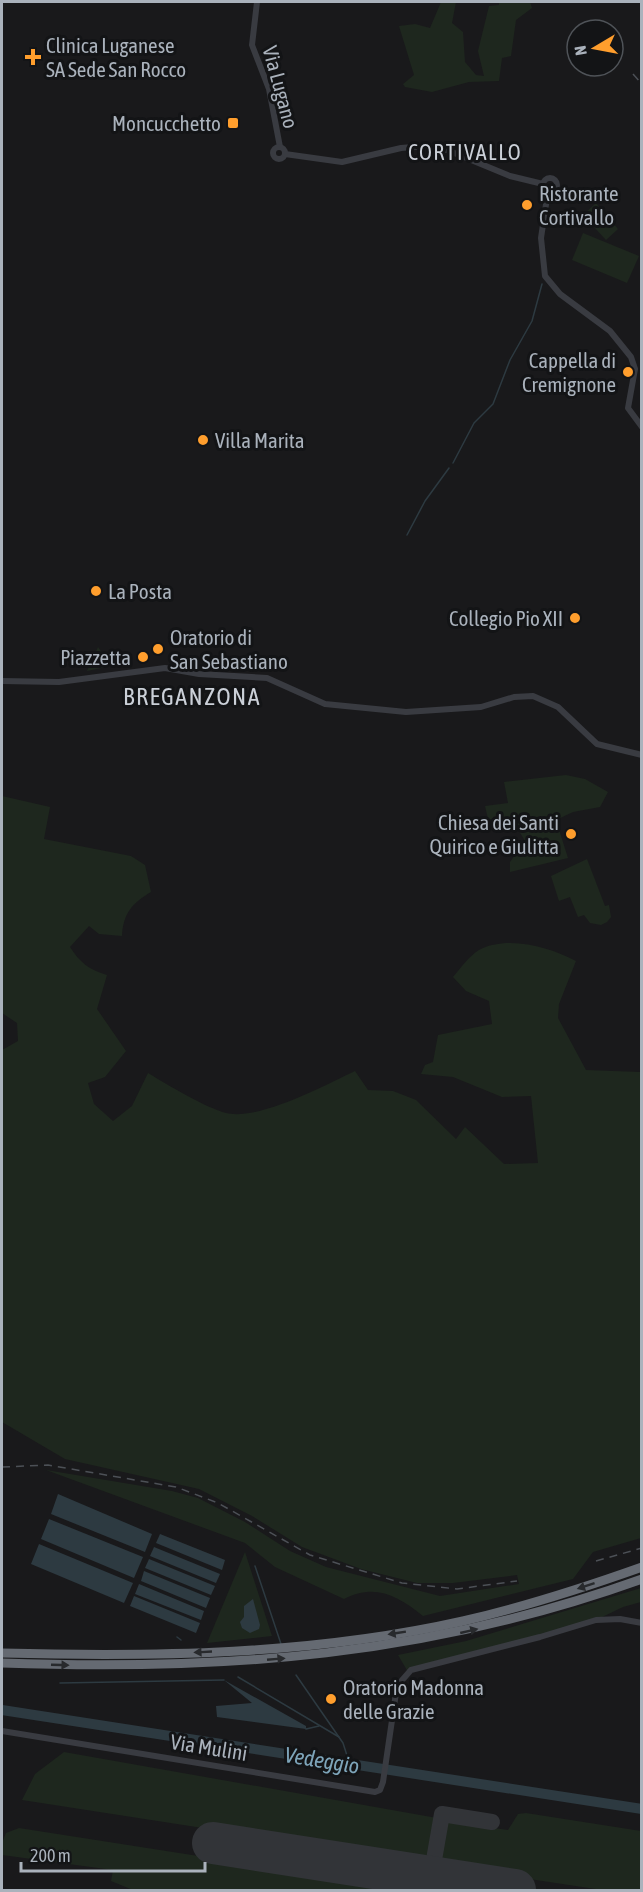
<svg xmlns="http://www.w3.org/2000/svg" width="643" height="1892" font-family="'Asap Condensed',sans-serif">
	<rect width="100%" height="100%" fill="#19191b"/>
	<g fill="#1e271e">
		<path d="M441,2H456L452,23L463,32L465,62L476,75L484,76L478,51L489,6L499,5V2H530L532,8L516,20L511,56L502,58L499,81L469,82L432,92L405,87L403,84L414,75L399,26L415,24L430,28Z"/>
		<path d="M596,203L618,229L606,240L583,215Z"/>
		<path d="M583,233L639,256L627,283L572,260Z"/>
		<path d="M98,647L111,666L87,671Z"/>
		<path d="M566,775L585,779L608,792L600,807L573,812L556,820L568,858L510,872V862L525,841L513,821L488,819L485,806L508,803L504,782Z"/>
		<path d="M2,796L50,807L44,839L131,856L145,865L151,892C132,903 123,914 122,936L99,934L89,926L70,947C80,963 90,970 107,975L97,1009L126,1051L105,1077L88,1083L94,1104L113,1121L132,1106L148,1073C168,1085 204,1107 226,1113C259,1121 325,1085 355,1071L368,1090L393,1091L416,1100L456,1139L465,1127L504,1164L538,1163L531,1096L502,1097L453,1077L421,1074L425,1065L433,1062L438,1035L492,1024L489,1001L466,991L453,977C460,969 469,956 479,950C508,935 549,947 576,961L559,1004L558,1018L586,1070L640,1072L641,1074V1538L593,1552L573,1579L423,1616C398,1596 375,1583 344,1599L275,1567L245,1543L46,1470L172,1491L198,1498L245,1522L290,1551L326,1567L440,1596L519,1584L517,1575L453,1583H417L361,1569L302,1547L252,1516L199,1489L65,1459L2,1422V1050L18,1041L17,1023L2,1013Z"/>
		<path d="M587,859L605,906L609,905L611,917L607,922L601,925L590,923L584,915L578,917L570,897L559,901L551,876Z"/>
		<path d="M245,1552L272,1636L207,1643Z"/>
		<path d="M641,1588V1602L623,1607L596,1620L408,1672L398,1655L466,1641Z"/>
		<path d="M64,1752L437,1818L430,1853L421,1862L22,1800L35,1774Z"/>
		<path d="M526,1813L641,1831V1890H602L444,1866C433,1853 441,1836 444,1821L508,1830L518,1814Z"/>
		<path d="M19,1828L397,1887L420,1890H133L111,1881L113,1870L2,1855V1843L6,1833Z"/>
	</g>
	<g fill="#2d3a41">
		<path d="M58,1494L152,1534L145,1552L51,1514Z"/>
		<path d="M49,1519L143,1557L134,1578L41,1539Z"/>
		<path d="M160,1534L225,1560L222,1570L156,1543Z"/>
		<path d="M39,1544L133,1583L124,1603L31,1564Z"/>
		<path d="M154,1547L220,1574L216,1583L150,1556Z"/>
		<path d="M149,1559L215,1586L211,1595L145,1568Z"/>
		<path d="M144,1571L210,1598L206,1608L141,1581Z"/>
		<path d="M139,1584L204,1611L201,1620L135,1594Z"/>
		<path d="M134,1596L200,1623L196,1633L130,1606Z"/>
		<path d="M253,1599L260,1625L259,1629L250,1633L242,1628L240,1622L244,1617V1606Z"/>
		<path d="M224,1680L306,1726V1729L217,1717L216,1706L252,1703Z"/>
	</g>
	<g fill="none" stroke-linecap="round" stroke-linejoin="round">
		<g stroke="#2d3a41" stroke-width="1.5">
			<path d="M453,463L474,423L493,404L510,360L532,321L542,284"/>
			<path d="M407,535L425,501L449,468"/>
			<path d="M255,1566L281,1644"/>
			<path d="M177,1637L181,1640"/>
			<path d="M296,1675L343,1743L350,1765"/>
			<path d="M238,1677L339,1737"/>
			<path d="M60,1683L224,1680"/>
			<path d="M306,1729L319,1726"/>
		</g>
		<path stroke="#2d3a41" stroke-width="10" d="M2,1710L642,1809"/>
		<g stroke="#323438" stroke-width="16">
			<path d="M383,1869L397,1890"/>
			<path d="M431,1877L442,1814L492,1822"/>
		</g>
		<path stroke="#323438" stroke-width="42" d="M213,1843L515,1890"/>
		<g stroke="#393b41" stroke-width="6">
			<path d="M257,2L252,45L269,89L280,147"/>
			<circle cx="279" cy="153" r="6"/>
			<path d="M285,154L342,162L401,148L425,146L447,150L510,176L543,184"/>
			<circle cx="550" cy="185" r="7"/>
			<path d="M548,191L541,238L545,276L560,294L610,331L631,357L635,369L628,408L642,427"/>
			<path d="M2,681L59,682L165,668L199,674L267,678L325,704L406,712L481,707L514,697L533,696L558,707L597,744L642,755"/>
			<path d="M2,1731L375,1792L380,1790L383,1782L397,1686L411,1670L540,1637L596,1620L620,1619L642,1623"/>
		</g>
		<g stroke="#656a72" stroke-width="9">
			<path d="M2,1653C156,1657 312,1655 463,1621C524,1607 583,1588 642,1567"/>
			<path d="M2,1663C228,1671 427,1656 642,1579"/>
		</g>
		<g stroke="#4c5056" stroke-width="1.5" stroke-dasharray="8 6" stroke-linecap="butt">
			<path d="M633,74L642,84"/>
			<path d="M2,1467L48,1465L176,1487L218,1503L310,1555L402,1583L457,1589L517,1581"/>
			<path d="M596,1561L642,1548"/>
		</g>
	</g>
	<defs><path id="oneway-solid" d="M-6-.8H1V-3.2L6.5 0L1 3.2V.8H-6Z" transform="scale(1.5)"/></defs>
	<g fill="#282a2d">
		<use href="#oneway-solid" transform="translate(586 1586) rotate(162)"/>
		<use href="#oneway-solid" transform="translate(469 1631) rotate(-13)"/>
		<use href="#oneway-solid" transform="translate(397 1633) rotate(171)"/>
		<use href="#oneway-solid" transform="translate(203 1652) rotate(177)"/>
		<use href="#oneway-solid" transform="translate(276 1659) rotate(-5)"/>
		<use href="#oneway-solid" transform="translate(60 1665) rotate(2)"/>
	</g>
	<g fill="#ff9e2d" stroke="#131416" stroke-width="2">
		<path d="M30 48h6v6h6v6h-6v6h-6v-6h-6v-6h6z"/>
		<rect x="227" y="117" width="12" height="12" rx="3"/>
		<circle cx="527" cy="205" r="6"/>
		<circle cx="628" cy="372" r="6"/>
		<circle cx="203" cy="440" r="6"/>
		<circle cx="96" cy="591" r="6"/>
		<circle cx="575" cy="618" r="6"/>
		<circle cx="158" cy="649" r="6"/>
		<circle cx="143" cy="657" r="6"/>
		<circle cx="571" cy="834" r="6"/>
		<circle cx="331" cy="1699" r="6"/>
	</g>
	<g text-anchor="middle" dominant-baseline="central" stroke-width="6" stroke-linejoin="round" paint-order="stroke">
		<g font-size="21" fill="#aab2bc" stroke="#131416" text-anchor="start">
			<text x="46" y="45">Clinica Luganese<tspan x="46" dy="24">SA Sede San Rocco</tspan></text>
			<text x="221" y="123" text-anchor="end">Moncucchetto</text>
			<text x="539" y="193">Ristorante<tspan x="539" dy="24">Cortivallo</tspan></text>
			<text x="616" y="360" text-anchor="end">Cappella di<tspan x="616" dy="24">Cremignone</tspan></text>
			<text x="215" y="440">Villa Marita</text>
			<text x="108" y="591">La Posta</text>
			<text x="563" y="618" text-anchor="end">Collegio Pio XII</text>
			<text x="170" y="637">Oratorio di<tspan x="170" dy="24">San Sebastiano</tspan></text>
			<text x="131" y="657" text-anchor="end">Piazzetta</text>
			<text x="559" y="822" text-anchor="end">Chiesa dei Santi<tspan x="559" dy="24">Quirico e Giulitta</tspan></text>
			<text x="343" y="1687">Oratorio Madonna<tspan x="343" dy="24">delle Grazie</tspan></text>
		</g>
		<g font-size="21" fill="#aab2bc" stroke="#131416">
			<text transform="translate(281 87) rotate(75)">Via Lugano</text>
			<text transform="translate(209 1747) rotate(9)">Via Mulini</text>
		</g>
		<g font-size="22" letter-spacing="1.5" fill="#cbd0d8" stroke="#131416">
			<text x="465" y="152">CORTIVALLO</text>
		</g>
		<g font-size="22" font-style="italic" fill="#7ea5ba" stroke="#131416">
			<text transform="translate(322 1760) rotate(9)">Vedeggio</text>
		</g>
		<g font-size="24" letter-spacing="1.5" fill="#cbd0d8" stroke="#131416">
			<text x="192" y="696">BREGANZONA</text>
		</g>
	</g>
	<rect width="643" height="1892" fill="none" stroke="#aab2bc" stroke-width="6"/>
	<g transform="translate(595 48) rotate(260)"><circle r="28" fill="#131416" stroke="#4f5358" stroke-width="1.5"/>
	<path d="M0-4.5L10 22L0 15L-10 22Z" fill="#ff9e2d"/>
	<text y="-9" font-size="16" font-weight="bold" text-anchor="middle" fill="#aab2bc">N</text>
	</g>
	<path d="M21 1862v9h184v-9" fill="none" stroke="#aab2bc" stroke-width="3"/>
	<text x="30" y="1862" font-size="18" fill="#aab2bc" stroke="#131416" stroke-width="4.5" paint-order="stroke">200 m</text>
</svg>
